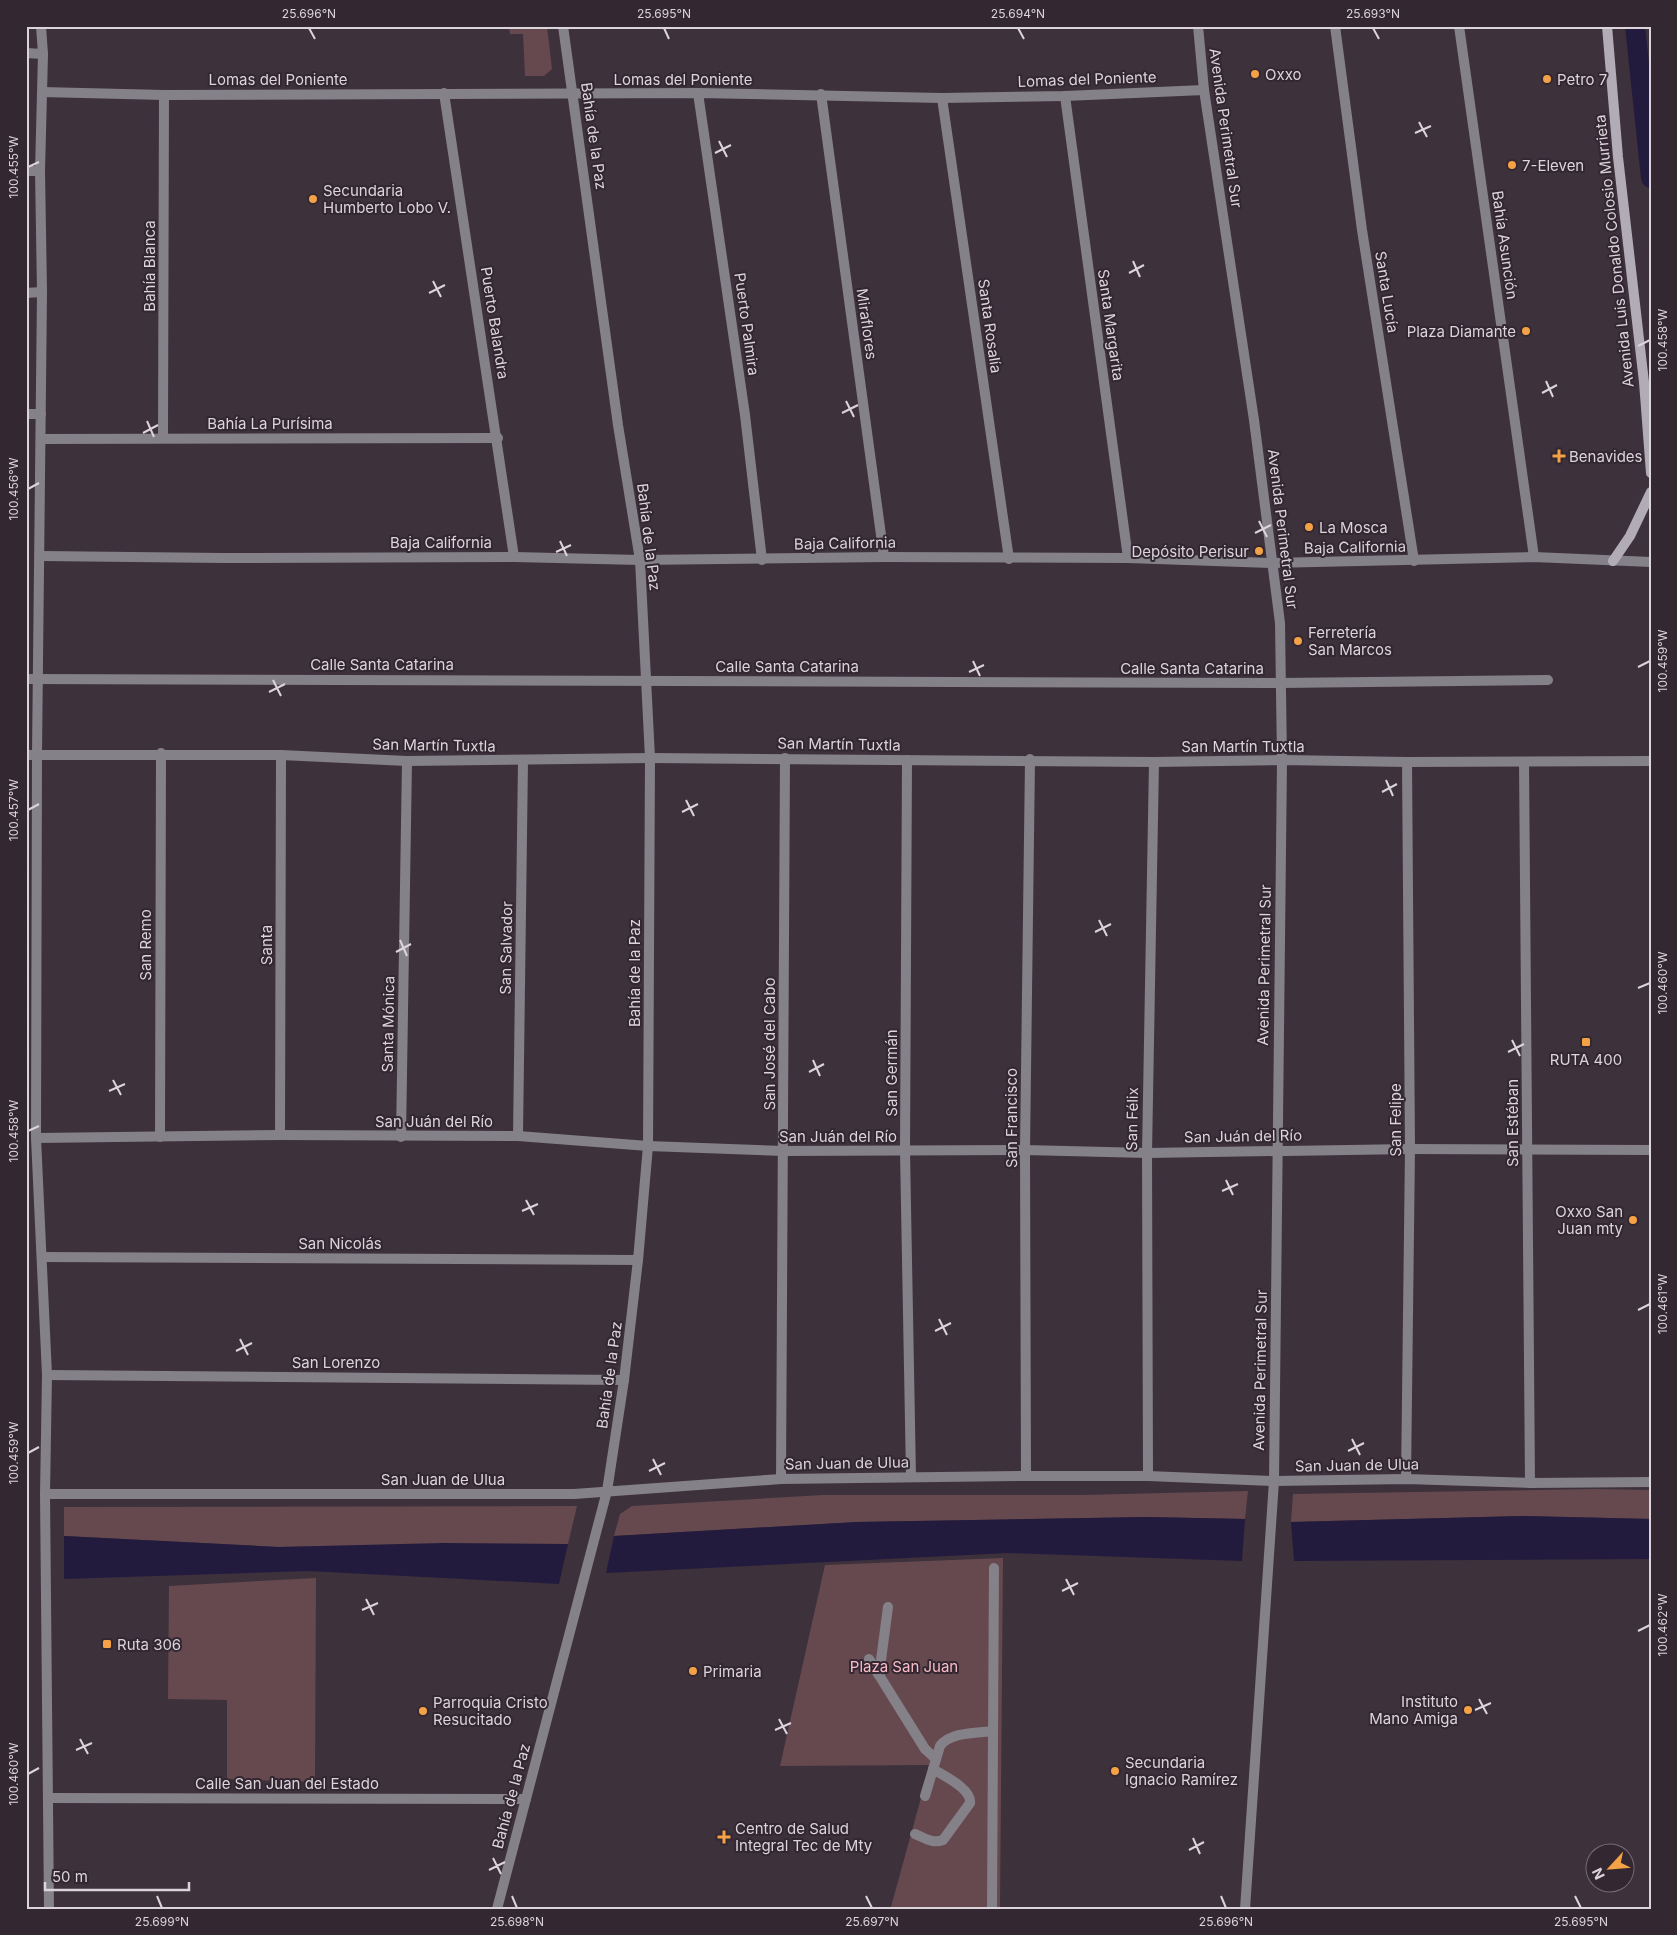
<svg xmlns="http://www.w3.org/2000/svg" width="1677" height="1935" font-family="Inter,sans-serif">
	<rect width="100%" height="100%" fill="#3d313c"/>
	<g fill="#66494e">
		<path d="M509,26H547L552,69L544,76H525L523,34H510Z"/>
		<path d="M1595,1489L1651,1490V1519L1522,1516L1291,1522L1293,1494Z"/>
		<path d="M1248,1491L1245,1519L1147,1517L857,1522L614,1536L620,1514L632,1506L823,1495H1082Z"/>
		<path d="M577,1506L568,1544L278,1547L64,1536V1507Z"/>
		<path d="M1003,1558L1000,1907H891L930,1765L780,1766L825,1565Z"/>
		<path d="M316,1578L315,1782L227,1779V1700L168,1699L169,1586Z"/>
	</g>
	<g fill="#231b3d">
		<path d="M1522,1516L1651,1519V1559L1294,1561L1291,1522Z"/>
		<path d="M1147,1517L1245,1519L1242,1561L1008,1553L606,1573L614,1536L857,1522Z"/>
		<path d="M64,1536L278,1547L443,1543L568,1544L559,1584L308,1571L64,1579Z"/>
	</g>
	<g fill="none" stroke-linecap="round" stroke-linejoin="round">
		<path stroke="#231b3d" stroke-width="20" d="M1635,26L1651,178"/>
		<g stroke="#858188" stroke-width="10">
			<path d="M869,1659L925,1749L936,1759"/>
			<path d="M878,1674L881,1660L888,1607"/>
			<path d="M925,1796L940,1746C950,1732 976,1733 993,1731"/>
			<path d="M915,1834C925,1838 933,1844 943,1840L970,1803C972,1789 944,1776 933,1769"/>
			<path d="M992,1909L994,1568"/>
		</g>
		<g stroke="#858188" stroke-width="10">
			<path d="M1335,26L1362,230L1414,561"/>
			<path d="M1459,26L1534,557"/>
			<path d="M26,53L43,54"/>
			<path d="M42,92L164,95L698,93L942,98L1065,96L1204,90"/>
			<path d="M444,93L514,557"/>
			<path d="M698,93L745,415L762,560"/>
			<path d="M821,94L884,557"/>
			<path d="M1065,96L1128,558"/>
			<path d="M942,98L1009,559"/>
			<path d="M26,171H40"/>
			<path d="M26,293L42,292"/>
			<path d="M26,414H41"/>
			<path d="M163,438L164,95"/>
			<path d="M41,439L498,438"/>
			<path d="M41,556L223,558L514,557L640,560L884,557L1128,558L1271,563L1534,557L1651,562"/>
			<path d="M26,679L1280,683L1548,680"/>
			<path d="M26,755H281L407,761L650,758L1154,762L1282,760L1407,762L1651,761"/>
			<path d="M907,760L905,1151L911,1477"/>
			<path d="M1524,762L1530,1483"/>
			<path d="M280,1135L281,755"/>
			<path d="M518,1136L523,760"/>
			<path d="M160,1137L161,753"/>
			<path d="M401,1137L407,761"/>
			<path d="M42,1257L638,1260"/>
			<path d="M47,1375L624,1380"/>
			<path d="M1026,1476L1025,1150L1030,759"/>
			<path d="M1148,1476L1147,1153L1154,762"/>
			<path d="M781,1479L785,758"/>
			<path d="M1406,1479L1410,1149L1407,762"/>
			<path d="M45,1494H574L781,1479L1026,1476H1148L1274,1481L1406,1479L1530,1483L1651,1482"/>
			<path d="M48,1798L526,1799"/>
			<path d="M497,1909L607,1491L624,1380L638,1260L648,1146L650,758L640,560L618,425L563,26"/>
		</g>
		<g stroke="#858188" stroke-width="10">
			<path d="M41,26L43,54L40,171L42,292L37,754L36,1138L47,1375L45,1494L49,1909"/>
			<path d="M1198,26L1204,90L1254,420L1280,623L1282,760L1274,1481L1245,1909"/>
			<path d="M36,1138L280,1135L518,1136L648,1146L783,1151L1025,1150L1147,1153L1410,1149L1651,1150"/>
		</g>
		<g stroke="#b2acb7" stroke-width="10">
			<path d="M1607,26L1618,157L1644,382L1651,473"/>
			<path d="M1613,561L1630,536L1651,492"/>
		</g>
	</g>
	<path fill="none" stroke="#dcd4db" stroke-width="2" d="M309,28L315,39M664,28L669,39M1018,28L1024,39M1373,28L1379,39M1419,122L1427,137M1415,133L1431,126M719,141L727,157M715,153L731,145M28,167L39,162M1133,261L1140,277M1129,273L1144,265M433,281L441,297M429,293L445,285M1638,346L1650,340M1546,381L1553,397M1542,393L1557,385M846,401L854,417M842,413L858,405M147,421L154,437M143,433L158,425M28,489L39,483M1259,521L1267,537M1255,533L1271,525M560,541L567,556M556,552L571,545M973,661L980,676M1638,667L1650,661M969,672L984,665M273,680L281,696M269,692L285,684M1386,780L1393,796M1382,792L1397,784M686,800L694,816M28,810L39,804M682,812L698,804M1099,920L1107,936M1095,932L1111,924M400,940L407,956M396,952L411,944M1638,988L1650,983M1512,1040L1520,1056M1508,1052L1524,1044M813,1060L820,1076M809,1072L824,1064M113,1080L121,1095M109,1091L125,1084M28,1131L39,1126M1226,1180L1233,1195M1222,1191L1238,1184M526,1200L534,1215M522,1211L538,1204M1638,1310L1650,1304M939,1319L947,1335M935,1331L951,1323M240,1339L248,1355M236,1351L252,1343M1352,1439L1360,1455M1348,1451L1364,1443M28,1453L39,1447M653,1459L661,1475M649,1471L665,1463M1066,1579L1074,1595M1062,1591L1078,1583M366,1599L374,1615M362,1610L378,1603M1638,1631L1650,1625M1479,1699L1487,1714M1475,1710L1491,1703M779,1719L787,1734M775,1730L791,1723M80,1739L88,1754M76,1750L92,1743M28,1774L39,1768M1193,1838L1200,1854M1189,1850L1204,1842M493,1858L501,1874M489,1870L505,1862M157,1896L162,1908M512,1896L517,1908M866,1896L872,1908M1221,1896L1226,1908M1575,1896L1581,1908"/>
	<g fill="#f5a246" stroke="#332732" stroke-width="2">
		<circle cx="1255" cy="74" r="5"/>
		<circle cx="1547" cy="79" r="5"/>
		<circle cx="1512" cy="165" r="5"/>
		<circle cx="313" cy="199" r="5"/>
		<circle cx="1526" cy="331" r="5"/>
		<path d="M1556.5 448.5h5v5h5v5h-5v5h-5v-5h-5v-5h5z"/>
		<circle cx="1309" cy="527" r="5"/>
		<circle cx="1259" cy="551" r="5"/>
		<circle cx="1298" cy="641" r="5"/>
		<rect x="1581" y="1037" width="10" height="10" rx="2.5"/>
		<circle cx="1633" cy="1220" r="5"/>
		<rect x="102" y="1639" width="10" height="10" rx="2.5"/>
		<circle cx="693" cy="1671" r="5"/>
		<circle cx="1468" cy="1710" r="5"/>
		<circle cx="423" cy="1711" r="5"/>
		<circle cx="1115" cy="1771" r="5"/>
		<path d="M721.5 1829.5h5v5h5v5h-5v5h-5v-5h-5v-5h5z"/>
	</g>
	<g text-anchor="middle" dominant-baseline="central" stroke-width="4" stroke-linejoin="round" paint-order="stroke">
		<g font-size="15" fill="#dcd4db" stroke="#332732" text-anchor="start">
			<text x="1265" y="74">Oxxo</text>
			<text x="1557" y="79">Petro 7</text>
			<text x="1522" y="165">7-Eleven</text>
			<text x="323" y="190">Secundaria<tspan x="323" dy="17">Humberto Lobo V.</tspan></text>
			<text x="1516" y="331" text-anchor="end">Plaza Diamante</text>
			<text x="1569" y="456">Benavides</text>
			<text x="1319" y="527">La Mosca</text>
			<text x="1249" y="551" text-anchor="end">Depósito Perisur</text>
			<text x="1308" y="632">Ferretería<tspan x="1308" dy="17">San Marcos</tspan></text>
			<text x="1586" y="1059" text-anchor="middle">RUTA 400</text>
			<text x="1623" y="1211" text-anchor="end">Oxxo San<tspan x="1623" dy="17">Juan mty</tspan></text>
			<text x="117" y="1644">Ruta 306</text>
			<text x="703" y="1671">Primaria</text>
			<text x="1458" y="1701" text-anchor="end">Instituto<tspan x="1458" dy="17">Mano Amiga</tspan></text>
			<text x="433" y="1702">Parroquia Cristo<tspan x="433" dy="17">Resucitado</tspan></text>
			<text x="1125" y="1762">Secundaria<tspan x="1125" dy="17">Ignacio Ramírez</tspan></text>
			<text x="735" y="1828">Centro de Salud<tspan x="735" dy="17">Integral Tec de Mty</tspan></text>
		</g>
		<g font-size="15" fill="#dcd4db" stroke="#332732">
			<text x="278" y="79">Lomas del Poniente</text>
			<text x="683" y="79">Lomas del Poniente</text>
			<text transform="translate(1087 79) rotate(-2)">Lomas del Poniente</text>
			<text transform="translate(1226 128) rotate(82)">Avenida Perimetral Sur</text>
			<text transform="translate(594 136) rotate(82)">Bahía de la Paz</text>
			<text transform="translate(1505 245) rotate(82)">Bahía Asunción</text>
			<text transform="translate(1614 251) rotate(-96)">Avenida Luis Donaldo Colosio Murrieta</text>
			<text transform="translate(149 266) rotate(-90)">Bahía Blanca</text>
			<text transform="translate(1387 292) rotate(81)">Santa Lucía</text>
			<text transform="translate(495 323) rotate(81)">Puerto Balandra</text>
			<text transform="translate(747 324) rotate(82)">Puerto Palmira</text>
			<text transform="translate(867 324) rotate(82)">Miraflores</text>
			<text transform="translate(1111 325) rotate(82)">Santa Margarita</text>
			<text transform="translate(990 326) rotate(82)">Santa Rosalía</text>
			<text x="270" y="423">Bahía La Purísima</text>
			<text transform="translate(1283 529) rotate(83)">Avenida Perimetral Sur</text>
			<text transform="translate(649 537) rotate(83)">Bahía de la Paz</text>
			<text x="441" y="542">Baja California</text>
			<text transform="translate(845 543) rotate(-1)">Baja California</text>
			<text transform="translate(1355 547) rotate(-1)">Baja California</text>
			<text x="382" y="664">Calle Santa Catarina</text>
			<text x="787" y="666">Calle Santa Catarina</text>
			<text x="1192" y="668">Calle Santa Catarina</text>
			<text transform="translate(839 744) rotate(1)">San Martín Tuxtla</text>
			<text transform="translate(434 745) rotate(1)">San Martín Tuxtla</text>
			<text x="1243" y="746">San Martín Tuxtla</text>
			<text transform="translate(145 945) rotate(-90)">San Remo</text>
			<text transform="translate(266 945) rotate(-90)">Santa</text>
			<text transform="translate(506 948) rotate(-89)">San Salvador</text>
			<text transform="translate(1264 965) rotate(-89)">Avenida Perimetral Sur</text>
			<text transform="translate(634 973) rotate(-90)">Bahía de la Paz</text>
			<text transform="translate(388 1024) rotate(-89)">Santa Mónica</text>
			<text transform="translate(769 1044) rotate(-90)">San José del Cabo</text>
			<text transform="translate(891 1073) rotate(-90)">San Germán</text>
			<text transform="translate(1011 1118) rotate(-90)">San Francisco</text>
			<text transform="translate(1132 1119) rotate(-89)">San Félix</text>
			<text transform="translate(1395 1120) rotate(-90)">San Felipe</text>
			<text x="434" y="1121">San Juán del Río</text>
			<text transform="translate(1512 1123) rotate(-90)">San Estéban</text>
			<text x="838" y="1136">San Juán del Río</text>
			<text transform="translate(1243 1136) rotate(-1)">San Juán del Río</text>
			<text x="340" y="1243">San Nicolás</text>
			<text x="336" y="1362">San Lorenzo</text>
			<text transform="translate(1260 1370) rotate(-89)">Avenida Perimetral Sur</text>
			<text transform="translate(609 1375) rotate(-82)">Bahía de la Paz</text>
			<text transform="translate(847 1463) rotate(-1)">San Juan de Ulua</text>
			<text transform="translate(1357 1465) rotate(-1)">San Juan de Ulua</text>
			<text x="443" y="1479">San Juan de Ulua</text>
			<text x="287" y="1783">Calle San Juan del Estado</text>
			<text transform="translate(511 1796) rotate(-75)">Bahía de la Paz</text>
		</g>
		<g font-size="15" fill="#fabcc5" stroke="#332732">
			<text x="904" y="1666">Plaza San Juan</text>
		</g>
	</g>
	<rect width="1677" height="1935" fill="none" stroke="#332732" stroke-width="55"/>
	<g transform="translate(1610 1868) rotate(244)"><circle r="24" fill="#332732" stroke="#776c76"/>
	<path d="M0-4L9 19L0 12L-9 19Z" fill="#f5a246"/>
	<text y="-8" font-size="14" font-weight="bold" text-anchor="middle" fill="#dcd4db">N</text>
	</g>
	<path d="M45 1882v8h144v-8" fill="none" stroke="#dcd4db" stroke-width="2.5"/>
	<text x="52" y="1882" font-size="15" fill="#dcd4db" stroke="#332732" stroke-width="4" paint-order="stroke">50 m</text>
	<rect x="28" y="28" width="1622" height="1880" fill="none" stroke="#dcd4db" stroke-width="2"/>
	<g font-size="12" text-anchor="middle" fill="#dcd4db">
		<text x="309" y="18">25.696°N</text>
		<text x="664" y="18">25.695°N</text>
		<text x="1018" y="18">25.694°N</text>
		<text x="1373" y="18">25.693°N</text>
		<text transform="translate(14 167) rotate(-90)" y="4">100.455°W</text>
		<text transform="translate(1663 340) rotate(-90)" y="4">100.458°W</text>
		<text transform="translate(14 489) rotate(-90)" y="4">100.456°W</text>
		<text transform="translate(1663 661) rotate(-90)" y="4">100.459°W</text>
		<text transform="translate(14 810) rotate(-90)" y="4">100.457°W</text>
		<text transform="translate(1663 983) rotate(-90)" y="4">100.460°W</text>
		<text transform="translate(14 1131) rotate(-90)" y="4">100.458°W</text>
		<text transform="translate(1663 1304) rotate(-90)" y="4">100.461°W</text>
		<text transform="translate(14 1453) rotate(-90)" y="4">100.459°W</text>
		<text transform="translate(1663 1625) rotate(-90)" y="4">100.462°W</text>
		<text transform="translate(14 1774) rotate(-90)" y="4">100.460°W</text>
		<text x="162" y="1926">25.699°N</text>
		<text x="517" y="1926">25.698°N</text>
		<text x="872" y="1926">25.697°N</text>
		<text x="1226" y="1926">25.696°N</text>
		<text x="1581" y="1926">25.695°N</text>
	</g>
</svg>
